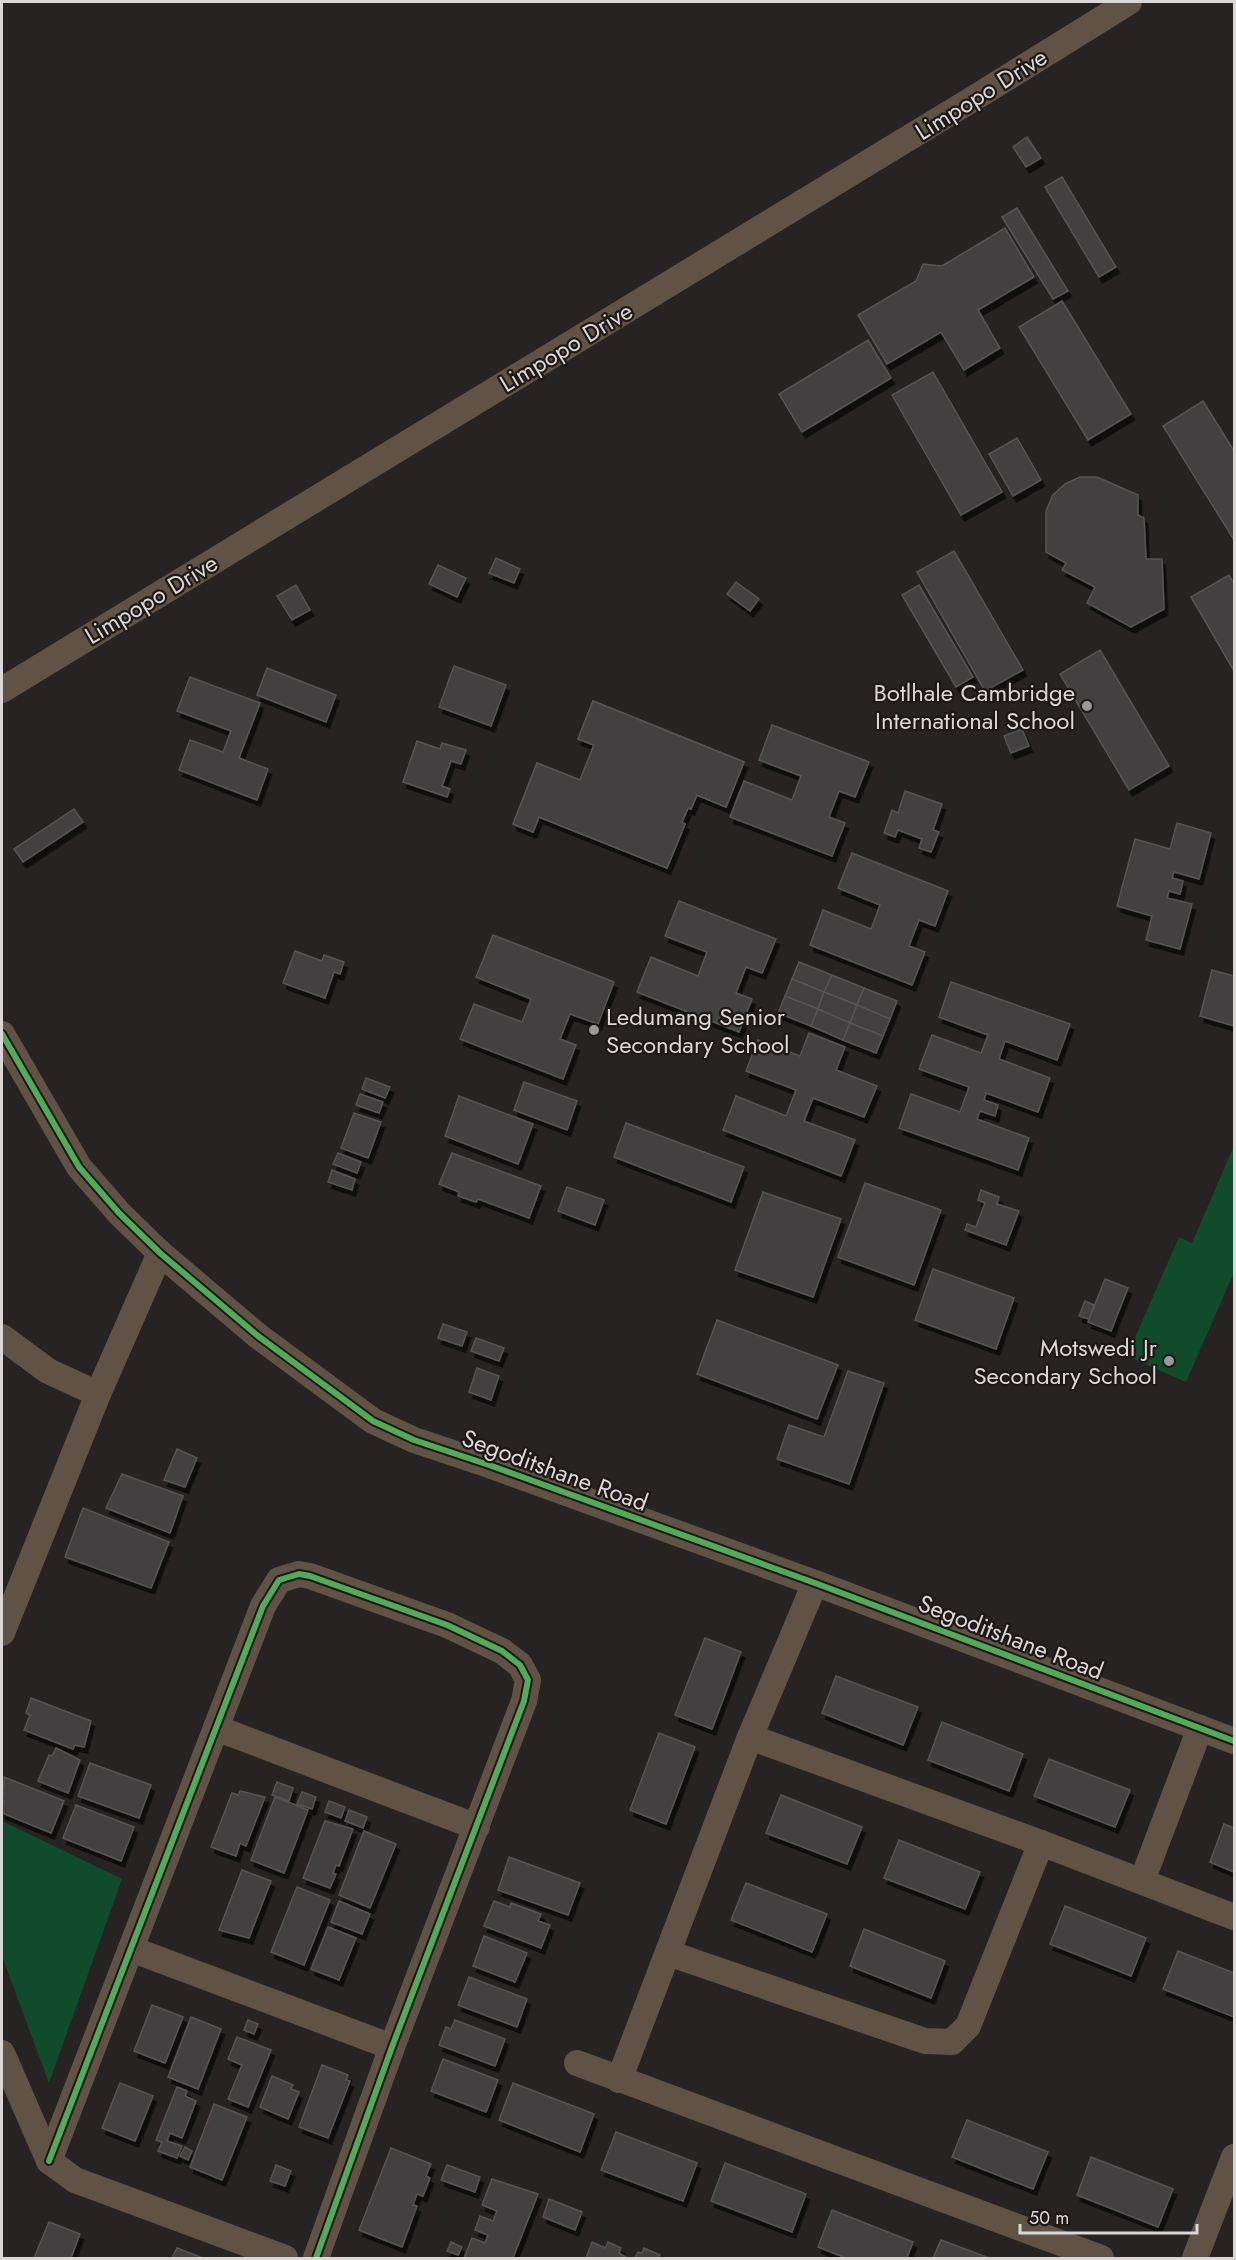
<svg xmlns="http://www.w3.org/2000/svg" width="1236" height="2260" font-family="Jost,sans-serif">
	<defs>
		<filter id="shadow"><feDropShadow dx="3.5" dy="6" stdDeviation="0" flood-color="#0009"/></filter>
	</defs>
	<rect width="100%" height="100%" fill="#262322"/>
	<g fill="#104c2c">
		<path d="M1234,1146V1272L1186,1382L1127,1356L1179,1237L1192,1243Z"/>
		<path d="M2,1821L122,1879L49,2083L2,1956Z"/>
	</g>
	<g fill="#42403f" stroke="#565453" stroke-width="1.5" fill-rule="evenodd" filter="url(#shadow)">
		<path d="M1027,137L1041,158L1026,167L1013,147Z"/>
		<path d="M1062,177L1116,267L1099,277L1045,187Z"/>
		<path d="M1017,208L1068,291L1053,299L1002,217Z"/>
		<path d="M1005,228L1034,277L978,310L1000,348L964,370L941,332L887,364L858,315L916,281L923,264L942,266Z"/>
		<path d="M1062,301L1131,414L1088,440L1019,327Z"/>
		<path d="M868,340L891,378L802,432L779,394Z"/>
		<path d="M933,372L1002,492L961,515L892,395Z"/>
		<path d="M1203,401L1234,451V540L1163,426Z"/>
		<path d="M1017,438L1041,480L1013,496L989,454Z"/>
		<path d="M1080,477H1097L1138,495V515L1144,518L1146,559H1162L1164,609L1131,627L1087,603L1095,587L1062,570L1066,563L1046,552V511L1053,495L1065,484Z"/>
		<path d="M954,551L1023,670L985,691L917,572Z"/>
		<path d="M496,558L520,569L514,583L489,573Z"/>
		<path d="M438,565L466,578L457,597L429,584Z"/>
		<path d="M1229,575L1234,584V671L1191,597Z"/>
		<path d="M736,582L759,599L750,611L727,594Z"/>
		<path d="M296,585L310,610L292,620L277,596Z"/>
		<path d="M919,585L973,677L956,687L902,595Z"/>
		<path d="M1100,650L1169,766L1129,790L1060,674Z"/>
		<path d="M454,666L506,685L491,726L439,707Z"/>
		<path d="M267,668L336,695L326,722L257,695Z"/>
		<path d="M190,677L260,703L239,758L268,769L257,800L179,770L190,740L223,752L231,731L177,711Z"/>
		<path d="M593,701L744,762L726,807L697,795L691,809L688,808L682,822L685,824L667,868L539,817L533,832L513,824L537,763L580,780L594,745L578,739ZM627,768L646,776L635,802L616,795Z"/>
		<path d="M593,701L744,762L726,807L697,795L691,809L688,808L682,822L685,824L667,868L539,817L533,832L513,824L537,763L580,780L594,745L578,739Z"/>
		<path d="M772,725L869,762L855,797L839,791L829,817L845,823L832,856L730,817L744,781L792,800L801,776L759,760Z"/>
		<path d="M1022,729L1029,746L1011,753L1004,736Z"/>
		<path d="M417,741L440,749L442,743L466,750L461,764L451,761L442,786L450,789L447,797L403,782Z"/>
		<path d="M905,791L942,804L933,830L939,832L931,852L919,848L922,839L898,830L895,837L884,833L892,810L898,813Z"/>
		<path d="M74,809L83,822L23,862L14,849Z"/>
		<path d="M1177,823L1211,833L1199,879L1174,872L1172,878L1183,881L1180,894L1169,891L1167,898L1192,904L1180,949L1146,940L1152,916L1117,906L1135,839L1170,849Z"/>
		<path d="M852,853L948,891L935,926L919,920L909,946L925,952L912,985L810,945L823,910L871,929L880,905L838,888Z"/>
		<path d="M679,901L776,939L762,973L746,967L736,993L752,999L739,1032L637,992L651,957L698,976L707,952L665,936Z"/>
		<path d="M493,935L614,982L598,1024L570,1014L560,1039L576,1045L563,1079L460,1039L474,1004L522,1022L531,999L476,977Z"/>
		<path d="M295,951L322,961L324,955L344,962L340,974L334,972L325,998L283,983Z"/>
		<path d="M799,962L832,975L824,992L792,979Z"/>
		<path d="M1212,970L1234,976V1026L1200,1016Z"/>
		<path d="M832,975L864,988L857,1005L824,992Z"/>
		<path d="M792,979L824,992L818,1009L785,996Z"/>
		<path d="M951,982L1070,1024L1057,1060L1005,1041L999,1059L1050,1078L1038,1112L986,1093L984,1100L998,1105L995,1116L980,1111L977,1119L1029,1138L1018,1170L899,1128L911,1094L960,1112L969,1087L919,1069L932,1035L981,1053L988,1035L939,1017Z"/>
		<path d="M864,988L897,1001L890,1019L857,1005Z"/>
		<path d="M824,992L857,1005L850,1023L818,1009Z"/>
		<path d="M785,996L818,1009L811,1026L778,1013Z"/>
		<path d="M857,1005L890,1019L883,1036L850,1023Z"/>
		<path d="M818,1009L850,1023L843,1040L811,1026Z"/>
		<path d="M850,1023L883,1036L876,1053L843,1040Z"/>
		<path d="M809,1033L845,1047L836,1070L877,1086L864,1117L813,1098L804,1121L855,1140L841,1176L723,1130L736,1096L786,1116L796,1090L746,1071L758,1040L800,1056Z"/>
		<path d="M366,1078L390,1087L385,1098L362,1089Z"/>
		<path d="M524,1082L577,1101L567,1130L514,1110Z"/>
		<path d="M360,1094L383,1102L379,1113L356,1105Z"/>
		<path d="M459,1096L533,1124L518,1164L445,1136Z"/>
		<path d="M354,1113L381,1122L368,1158L341,1148Z"/>
		<path d="M626,1123L744,1167L731,1202L614,1157Z"/>
		<path d="M338,1153L361,1162L357,1173L333,1164Z"/>
		<path d="M452,1153L541,1186L529,1218L478,1199L476,1202L458,1196L459,1192L439,1184Z"/>
		<path d="M332,1170L355,1179L352,1190L328,1182Z"/>
		<path d="M865,1183L941,1210L914,1285L838,1257Z"/>
		<path d="M567,1187L604,1200L595,1225L558,1211Z"/>
		<path d="M981,1190L999,1197L997,1204L1019,1211L1006,1245L965,1230L967,1224L976,1227L985,1203L978,1200Z"/>
		<path d="M763,1192L841,1219L813,1297L735,1270Z"/>
		<path d="M933,1269L1014,1298L996,1349L915,1320Z"/>
		<path d="M1105,1279L1128,1288L1111,1331L1088,1322Z"/>
		<path d="M1085,1301L1094,1305L1089,1319L1079,1316Z"/>
		<path d="M717,1320L838,1365L817,1419L697,1374Z"/>
		<path d="M443,1324L467,1332L462,1346L438,1338Z"/>
		<path d="M476,1338L504,1348L499,1361L471,1351Z"/>
		<path d="M477,1368L499,1376L491,1400L469,1392Z"/>
		<path d="M848,1371L884,1383L849,1484L777,1459L789,1425L824,1437Z"/>
		<path d="M177,1449L197,1458L185,1487L164,1480Z"/>
		<path d="M122,1474L183,1496L170,1533L106,1508Z"/>
		<path d="M83,1508L169,1542L151,1588L65,1557Z"/>
		<path d="M705,1638L741,1652L712,1729L675,1715Z"/>
		<path d="M836,1676L918,1707L903,1745L822,1713Z"/>
		<path d="M31,1698L91,1721L84,1747L75,1745L73,1749L24,1730L30,1715L26,1713Z"/>
		<path d="M942,1722L1023,1754L1009,1791L928,1760Z"/>
		<path d="M659,1733L695,1747L666,1824L630,1810Z"/>
		<path d="M56,1748L80,1760L68,1793L38,1781L49,1755L52,1756Z"/>
		<path d="M1049,1759L1130,1790L1115,1827L1034,1796Z"/>
		<path d="M90,1763L151,1785L139,1818L78,1796Z"/>
		<path d="M4,1777L64,1801L51,1833L2,1813Z"/>
		<path d="M277,1782L293,1788L289,1801L272,1795Z"/>
		<path d="M240,1791L265,1797L246,1846L240,1843L236,1856L211,1847L232,1793L238,1795Z"/>
		<path d="M302,1792L316,1797L312,1809L297,1804Z"/>
		<path d="M781,1795L862,1827L847,1864L766,1833Z"/>
		<path d="M275,1797L308,1810L284,1873L251,1860Z"/>
		<path d="M329,1801L345,1807L341,1818L325,1812Z"/>
		<path d="M76,1805L134,1827L121,1861L63,1838Z"/>
		<path d="M349,1810L367,1817L363,1828L345,1821Z"/>
		<path d="M325,1821L353,1829L339,1866L336,1865L333,1873L336,1874L330,1888L303,1878Z"/>
		<path d="M1224,1824L1234,1828V1872L1210,1862Z"/>
		<path d="M364,1831L396,1844L370,1908L339,1895Z"/>
		<path d="M899,1840L980,1872L965,1909L884,1878Z"/>
		<path d="M509,1857L580,1883L568,1915L498,1890Z"/>
		<path d="M242,1870L271,1881L249,1938L219,1930Z"/>
		<path d="M746,1883L827,1914L812,1952L731,1920Z"/>
		<path d="M297,1887L330,1900L304,1965L271,1952Z"/>
		<path d="M339,1901L370,1914L362,1934L331,1922Z"/>
		<path d="M494,1901L510,1907L511,1903L541,1914L538,1921L550,1925L541,1948L484,1926Z"/>
		<path d="M1065,1906L1146,1938L1131,1976L1050,1944Z"/>
		<path d="M328,1927L356,1938L339,1980L311,1969Z"/>
		<path d="M864,1929L945,1961L931,1998L850,1966Z"/>
		<path d="M484,1936L527,1953L515,1982L473,1966Z"/>
		<path d="M1178,1951L1234,1973V2017L1163,1989Z"/>
		<path d="M469,1977L527,1999L517,2027L458,2005Z"/>
		<path d="M152,2005L183,2017L165,2063L134,2051Z"/>
		<path d="M191,2017L221,2029L198,2089L168,2077Z"/>
		<path d="M248,2020L258,2024L254,2034L244,2030Z"/>
		<path d="M455,2020L505,2039L495,2066L439,2045L446,2027L451,2029Z"/>
		<path d="M237,2037L271,2050L248,2107L228,2099L242,2065L228,2059Z"/>
		<path d="M443,2059L498,2080L486,2112L431,2091Z"/>
		<path d="M322,2065L348,2075L346,2080L350,2081L328,2138L299,2127Z"/>
		<path d="M272,2076L293,2085L291,2089L299,2092L288,2119L260,2107Z"/>
		<path d="M120,2083L153,2096L135,2141L102,2128Z"/>
		<path d="M513,2083L594,2114L580,2152L499,2120Z"/>
		<path d="M177,2087L187,2091L185,2096L196,2101L182,2138L170,2133L167,2141L182,2146L177,2158L158,2151L162,2142L156,2140Z"/>
		<path d="M214,2104L247,2117L222,2180L190,2167Z"/>
		<path d="M967,2120L1048,2152L1033,2189L952,2157Z"/>
		<path d="M616,2132L697,2163L683,2201L601,2170Z"/>
		<path d="M185,2147L192,2151L188,2160L180,2156Z"/>
		<path d="M391,2148L431,2164L426,2176L430,2178L423,2196L417,2194L413,2205L417,2206L402,2247L359,2230Z"/>
		<path d="M1091,2157L1173,2189L1158,2227L1077,2195Z"/>
		<path d="M725,2163L806,2194L792,2232L711,2201Z"/>
		<path d="M276,2165L291,2171L285,2186L270,2181Z"/>
		<path d="M447,2165L480,2177L475,2192L441,2180Z"/>
		<path d="M492,2179L538,2194L513,2258H464L472,2238L485,2243L488,2235L475,2230L480,2216L493,2221L497,2211L482,2205Z"/>
		<path d="M549,2199L582,2212L575,2230L543,2217Z"/>
		<path d="M832,2210L913,2242L907,2258H846L818,2247Z"/>
		<path d="M49,2222L80,2234L71,2258H34Z"/>
		<path d="M941,2240L989,2258H933Z"/>
		<path d="M451,2242L462,2247L458,2255L447,2251Z"/>
		<path d="M592,2242L605,2248L608,2242L621,2248L619,2253L627,2258H586Z"/>
		<path d="M177,2248L203,2258H172Z"/>
		<path d="M644,2248L660,2255L659,2258H635L638,2252L642,2253Z"/>
	</g>
	<g fill="none" stroke-linecap="round" stroke-linejoin="round">
		<g stroke="#605346" stroke-width="26">
			<path d="M2,690L976,97L1129,2"/>
			<path d="M2,1034L79,1167L119,1213L160,1253L258,1336L373,1421L414,1440L489,1465L815,1583L1234,1741"/>
			<path d="M2,1337L48,1371L98,1394"/>
			<path d="M2,1633L98,1394L160,1253"/>
			<path d="M216,1728L477,1827"/>
			<path d="M750,1737L1041,1843L1234,1917"/>
			<path d="M1142,1881L1200,1728"/>
			<path d="M131,1949L392,2047"/>
			<path d="M668,1953L925,2041L952,2042L968,2026L1041,1843"/>
			<path d="M2,2053L49,2161L75,2180L285,2258"/>
			<path d="M577,2063L1101,2258"/>
			<path d="M619,2080L750,1737L815,1583"/>
			<path d="M49,2161L263,1606L279,1580L299,1574L310,1576L447,1625L502,1651L520,1665L528,1680L524,1701L392,2047L316,2258"/>
			<path d="M1195,2258L1234,2157"/>
		</g>
		<defs>
			<g id="cycleway">
				<path d="M2,1034L79,1167L119,1213L160,1253L258,1336L373,1421L414,1440L489,1465L815,1583L1234,1741"/>
				<path d="M49,2161L263,1606L279,1580L299,1574L310,1576L447,1625L502,1651L520,1665L528,1680L524,1701L392,2047L316,2258"/>
			</g>
		</defs>
		<use href="#cycleway" stroke="#1e1916" stroke-width="10"/>
		<use href="#cycleway" stroke="#51ab58" stroke-width="6"/>
	</g>
	<g fill="#9c9897" stroke="#1e1916" stroke-width="2">
		<circle cx="1087" cy="706" r="6"/>
		<circle cx="594" cy="1030" r="6"/>
		<circle cx="1169" cy="1361" r="6"/>
	</g>
	<g text-anchor="middle" dominant-baseline="central" stroke-width="4.5" stroke-linejoin="round" paint-order="stroke">
		<g font-size="24" fill="#dbd7d6" stroke="#1e1916">
			<text transform="translate(981 94) rotate(-32)">Limpopo Drive</text>
			<text transform="translate(566 347) rotate(-31)">Limpopo Drive</text>
			<text transform="translate(151 599) rotate(-31)">Limpopo Drive</text>
			<text transform="translate(555 1470) rotate(20)">Segoditshane Road</text>
			<text transform="translate(1011 1637) rotate(21)">Segoditshane Road</text>
		</g>
		<g font-size="24" fill="#dbd7d6" stroke="#1e1916" text-anchor="end">
			<text x="1075" y="692">Botlhale Cambridge<tspan x="1075" dy="28">International School</tspan></text>
			<text x="606" y="1016" text-anchor="start">Ledumang Senior<tspan x="606" dy="28">Secondary School</tspan></text>
			<text x="1157" y="1347">Motswedi Jr<tspan x="1157" dy="28">Secondary School</tspan></text>
		</g>
	</g>
	<rect width="1236" height="2260" fill="none" stroke="#dbd7d6" stroke-width="6"/>
	<path d="M1020 2224v9h177v-9" fill="none" stroke="#dbd7d6" stroke-width="3"/>
	<text x="1029" y="2224" font-size="18" fill="#dbd7d6" stroke="#1e1916" stroke-width="4.5" paint-order="stroke">50 m</text>
</svg>
